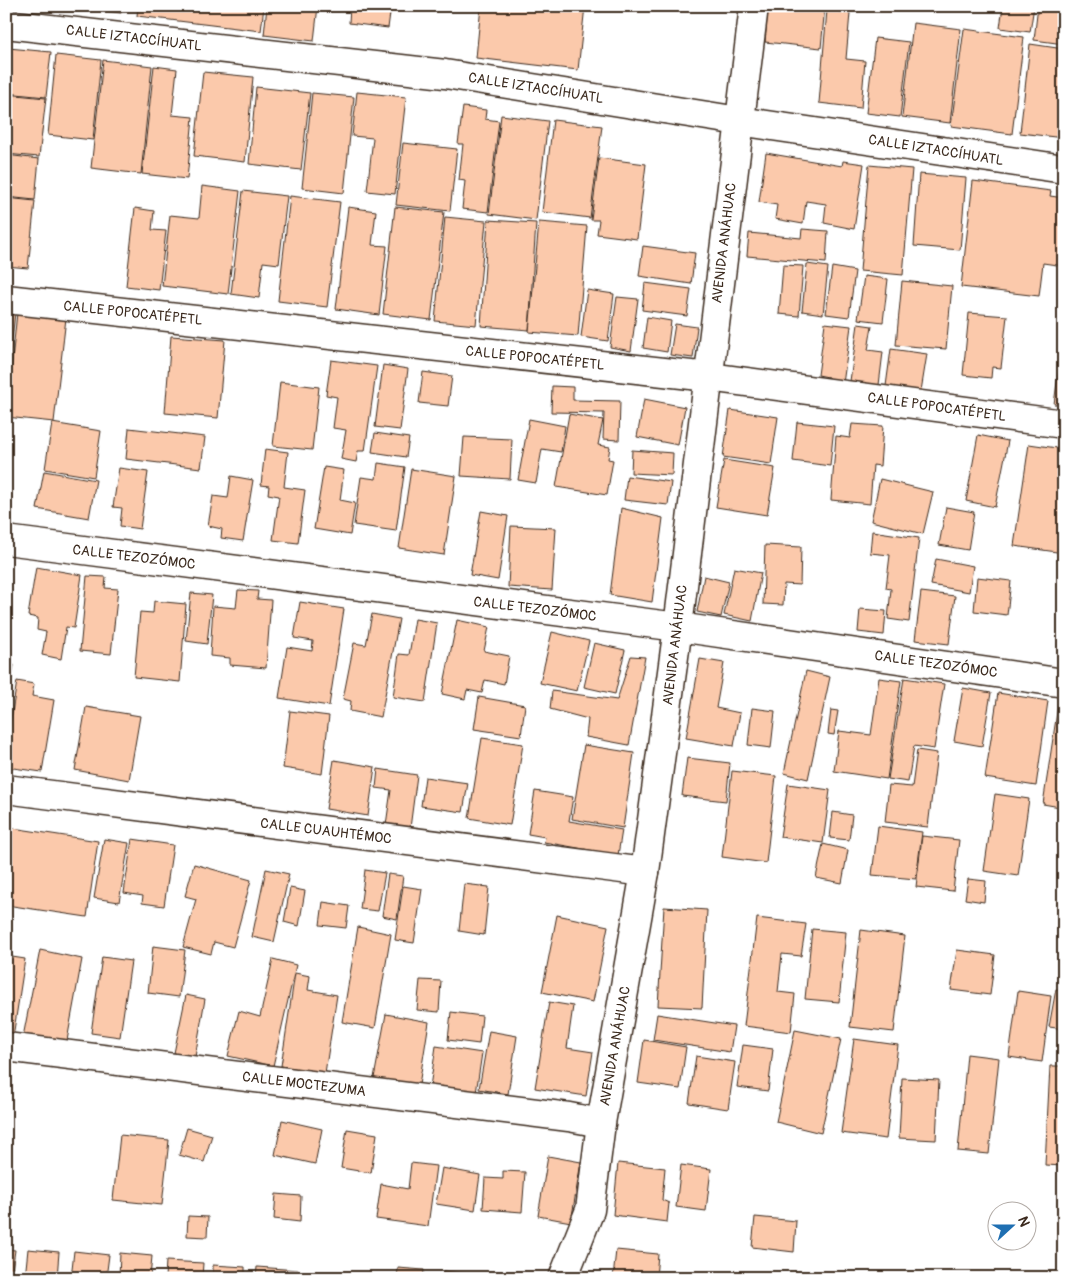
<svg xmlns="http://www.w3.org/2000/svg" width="1070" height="1284" font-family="Pangolin,sans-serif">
	<rect width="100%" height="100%" fill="#fff"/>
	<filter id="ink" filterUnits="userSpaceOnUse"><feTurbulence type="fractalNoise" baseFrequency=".02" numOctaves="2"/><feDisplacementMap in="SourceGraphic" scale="10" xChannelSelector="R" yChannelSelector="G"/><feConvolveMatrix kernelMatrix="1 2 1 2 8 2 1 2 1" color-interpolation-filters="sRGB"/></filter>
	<g filter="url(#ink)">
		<g fill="#fbc9ab" stroke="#3b2a1e">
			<path d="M62,6H122L121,13Z"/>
			<path d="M138,6H264L261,31L137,16Z"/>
			<path d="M267,6H318L314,41L264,35Z"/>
			<path d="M350,6H391L388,28L349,23Z"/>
			<path d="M481,6H585L578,70L476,58Z"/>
			<path d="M768,6H825L821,48L765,42Z"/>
			<path d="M857,6H886V9Z"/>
			<path d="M1003,6H1034L1030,32L1000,28Z"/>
			<path d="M1038,6H1064V44L1034,40Z"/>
			<path d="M827,10L850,13L846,59L865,61L861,108L819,103Z"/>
			<path d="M913,23L961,29L950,123L902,117Z"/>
			<path d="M964,29L1024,37L1012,134L951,126Z"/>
			<path d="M875,38L909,42L900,117L866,113Z"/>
			<path d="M1030,44L1064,49V138L1020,133Z"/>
			<path d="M8,48L51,52L46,97L6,93V62Z"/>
			<path d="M56,55L101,60L93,140L48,135Z"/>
			<path d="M103,60L152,66L141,174L91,168Z"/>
			<path d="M154,66L177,69L172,115L193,117L187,179L142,174Z"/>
			<path d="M203,72L253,77L245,162L194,156Z"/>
			<path d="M256,87L310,93L301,170L249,164Z"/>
			<path d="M357,92L406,97L395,194L367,191L373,138L352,136Z"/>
			<path d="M312,93L354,97L344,193L302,188Z"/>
			<path d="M6,94L46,98L39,157L6,154Z"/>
			<path d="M463,107L486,110L485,119L499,121L488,212L462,209L465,181L459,180L463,144H458Z"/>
			<path d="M501,115L548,121L536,220L489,214Z"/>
			<path d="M553,120L602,126L590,218L542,212Z"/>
			<path d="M403,143L457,149L450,211L396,205Z"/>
			<path d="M766,153L842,166L843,161L864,164L854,229L824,223L826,204L806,201L803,224L775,219L777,205L759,202Z"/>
			<path d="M6,155L39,159L35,200L6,197Z"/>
			<path d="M599,158L646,164L637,239L597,234L599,220H591Z"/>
			<path d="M869,165L912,169L903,275L860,271Z"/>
			<path d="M919,174L966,178L960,250L914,246Z"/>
			<path d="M973,181L1051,191L1050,196L1064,198V266L1043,263L1039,296L961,287Z"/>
			<path d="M202,186L240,191L228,294L162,286L170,215L199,218Z"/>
			<path d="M243,191L287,196L279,264L263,262L259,298L231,294Z"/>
			<path d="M290,196L340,202L327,307L278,301Z"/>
			<path d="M6,198L35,201L28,268L6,266Z"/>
			<path d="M348,207L376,211L372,245L387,246L379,315L336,309Z"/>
			<path d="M395,207L444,212L431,320L383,314Z"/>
			<path d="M135,208L154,211L152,230L166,231L159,290L126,286Z"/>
			<path d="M445,217L486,221L476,325L435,321Z"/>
			<path d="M488,220L536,223L529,330L481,326Z"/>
			<path d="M539,222L587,226L578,336L529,332Z"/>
			<path d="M802,229L828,231L826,263L747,256L749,233L801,238Z"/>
			<path d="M643,246L695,253L691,284L639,276Z"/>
			<path d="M807,264L828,267L823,314L802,311Z"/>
			<path d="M783,265L803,266L799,316L779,314Z"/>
			<path d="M832,267L855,271L849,317L826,314Z"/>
			<path d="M864,276L888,279L883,322L858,319Z"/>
			<path d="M902,281L952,286L946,349L896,345Z"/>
			<path d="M645,283L691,289L687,316L642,310Z"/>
			<path d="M587,290L614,294L608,341L581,337Z"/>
			<path d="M617,297L638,299L631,351L610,347Z"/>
			<path d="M6,312L15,313L6,392Z"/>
			<path d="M17,313L66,318L54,422L6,417Z"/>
			<path d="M969,313L1007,316L1001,368L992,367L991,378L963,375Z"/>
			<path d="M647,317L671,321L667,352L643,348Z"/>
			<path d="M825,323L851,326L842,391L826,388L828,377L818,375Z"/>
			<path d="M675,324L697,327L693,358L670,355Z"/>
			<path d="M858,324L872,326L868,350L883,352L879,385L850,381Z"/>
			<path d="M1064,332V405L1054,404Z"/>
			<path d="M171,336L225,340L218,418L165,413Z"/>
			<path d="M891,349L927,354L921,391L886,386Z"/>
			<path d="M331,360L377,366L365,451H358L356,462L341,459L346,430L333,428L337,397L326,395Z"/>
			<path d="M383,365L408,369L400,430L375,427Z"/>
			<path d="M423,372L452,376L448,406L419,403Z"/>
			<path d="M280,382L319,387L312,450L273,446Z"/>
			<path d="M552,386L573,387V400L620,401L619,440L603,439L604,413L551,412Z"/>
			<path d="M644,399L685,407L678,445L637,437Z"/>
			<path d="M730,410L778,417L771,464L723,457Z"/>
			<path d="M569,414L603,420L598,445L610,447L608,459L613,460L607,495L556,487Z"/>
			<path d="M529,419L565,426L561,452L542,449L536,483L518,480Z"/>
			<path d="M797,422L834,426L830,466L793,461Z"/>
			<path d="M52,423L101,431L94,477L45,469Z"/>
			<path d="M852,424L883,426L880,466L873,465L870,504L831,500L836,436L850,438Z"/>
			<path d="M129,428L205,437L201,468L126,459Z"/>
			<path d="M375,433L409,438L406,457L372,452Z"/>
			<path d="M978,435L1008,441L995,507L966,501Z"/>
			<path d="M464,437L512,439L510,479L461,476Z"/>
			<path d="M1029,444L1064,449V553L1014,546Z"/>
			<path d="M265,449L288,452L284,487L305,490L298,543L273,540L279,496L268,494L269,486L261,485Z"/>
			<path d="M632,450L673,453L672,475L631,473Z"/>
			<path d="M724,460L775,468L767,515L716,507Z"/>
			<path d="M378,463L405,467L396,531L354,525L361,477L376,479Z"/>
			<path d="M324,467L344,470L340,500L355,503L350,535L314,529Z"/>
			<path d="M119,468L148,472L140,529L120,526L122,508L113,507Z"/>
			<path d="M411,469L456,476L444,555L399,548Z"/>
			<path d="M44,471L96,480L89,518L37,509Z"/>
			<path d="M231,476L253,480L243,541L221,538L222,529L208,526L213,496L228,498Z"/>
			<path d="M627,476L671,482L668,505L624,500Z"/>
			<path d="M880,479L933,492L923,534L871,521Z"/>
			<path d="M946,507L974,512L968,550L939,545Z"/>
			<path d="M621,508L663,518L652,602L610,595Z"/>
			<path d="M481,511L508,516L498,580L470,575Z"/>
			<path d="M511,526L556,528L552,590L508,587Z"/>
			<path d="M872,531L919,538L909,622L888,619L891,589L886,588L890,555L870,553Z"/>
			<path d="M765,545L801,547L800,585L784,584L783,605L763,604Z"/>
			<path d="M936,559L973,566L969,592L931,585Z"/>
			<path d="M36,567L82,575L74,628L66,627L61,659L42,655L46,632L37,630L38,618L28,616Z"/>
			<path d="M734,568L761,573L752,621L724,615Z"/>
			<path d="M87,576L106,577L105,588L118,589L111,654L80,651Z"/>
			<path d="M704,576L729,582L721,617L697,612Z"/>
			<path d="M977,577L1011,581L1007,615L974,611Z"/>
			<path d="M238,590L258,591L257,599L271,600L266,668L230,665V658L210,656L213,606L236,608Z"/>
			<path d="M921,592L955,596L949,644L915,640Z"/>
			<path d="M191,593L212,595L207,644L186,641Z"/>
			<path d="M154,601L186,604L180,682L134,677L140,612L153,613Z"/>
			<path d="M300,602L344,609L329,706L279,698L287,647L312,651L313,641L294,638Z"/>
			<path d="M860,609L886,611L884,635L858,632Z"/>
			<path d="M372,614L399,619L381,717L350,711L351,701L343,699L354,643L366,645Z"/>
			<path d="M415,619L437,623L425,702L393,697L399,654L409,655Z"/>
			<path d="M457,620L489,627L484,651L509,656L504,684L485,680L482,693L467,690L465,699L442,694Z"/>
			<path d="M552,632L589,641L577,691L540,683Z"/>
			<path d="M594,643L625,650L615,694L584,687Z"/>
			<path d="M631,656L645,657L629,745L586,737L588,719L550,709L552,691L617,700Z"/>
			<path d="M700,659L724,663L716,708L740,713L734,746L686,738Z"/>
			<path d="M6,664L14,665L6,718Z"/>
			<path d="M806,671L830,677L808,779L784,773Z"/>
			<path d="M879,678L901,681L887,779L834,771L839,731L871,735Z"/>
			<path d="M904,678L944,684L934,749L914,746L908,782L888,779Z"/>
			<path d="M17,681L34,684L32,696L54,700L42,772L6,767V750Z"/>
			<path d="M963,688L991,693L982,746L954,741Z"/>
			<path d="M998,693L1048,701L1036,786L985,778Z"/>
			<path d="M479,697L525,705L521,736L474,729Z"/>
			<path d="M1059,699H1064V785L1060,807L1043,804Z"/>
			<path d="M86,707L140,716L129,780L75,770Z"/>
			<path d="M752,708L775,711L771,748L748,745Z"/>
			<path d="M831,710L838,711L834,735L828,734Z"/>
			<path d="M290,711L329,716L322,774L283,768Z"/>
			<path d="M482,738L523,744L510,825L469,818Z"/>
			<path d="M584,745L634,753L623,828L572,819Z"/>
			<path d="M917,750L937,753L928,827L885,822L889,785L912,787Z"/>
			<path d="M687,758L730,763L726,801L682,796Z"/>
			<path d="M334,760L375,767L368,816L326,809Z"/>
			<path d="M378,769L417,775L410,828L386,825L391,790L376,788Z"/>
			<path d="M732,771L776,776L766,863L722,857Z"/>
			<path d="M425,777L468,783L463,812L421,806Z"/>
			<path d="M788,784L830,790L823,843L780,837Z"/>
			<path d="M535,791L573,797L569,821L622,830L618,855L544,842L545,837L528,834Z"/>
			<path d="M995,794L1029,799L1018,876L984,871Z"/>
			<path d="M833,812L852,815L849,840L830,838Z"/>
			<path d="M878,826L922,832L916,879L872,875Z"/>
			<path d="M6,827L98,841L87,917L6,905Z"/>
			<path d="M922,836L959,840L953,891L916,887Z"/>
			<path d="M104,839L129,843L119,902L94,898Z"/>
			<path d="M132,839L173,845L164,906L142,903L143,896L124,893Z"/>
			<path d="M823,844L848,850L842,883L816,878Z"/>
			<path d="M194,864L251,880L233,947L214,942L211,954L183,947L196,899L185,896Z"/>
			<path d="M266,869L289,874L274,942L252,937Z"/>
			<path d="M365,870L385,873L378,911L360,909Z"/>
			<path d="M388,874L403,876L397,919L382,916Z"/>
			<path d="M968,879L986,881L984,902L965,899Z"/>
			<path d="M464,884L489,887L484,935L459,931Z"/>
			<path d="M403,886L422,889L414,943L395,940Z"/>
			<path d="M290,888L305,891L299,926L284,922Z"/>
			<path d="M323,902L349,906L346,928L320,925Z"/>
			<path d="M664,907L707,910L702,1008L658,1006Z"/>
			<path d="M557,915L608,926L593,1002L542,992Z"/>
			<path d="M757,918L806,924L801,956L782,954L778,992L795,994L791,1032L744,1026Z"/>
			<path d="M358,927L391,934L375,1028L342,1022Z"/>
			<path d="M812,929L846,932L839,1002L805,999Z"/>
			<path d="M861,930L905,936L894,1032L850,1027Z"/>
			<path d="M153,946L185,950L179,997L148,993Z"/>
			<path d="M40,950L82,959L66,1046L23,1037Z"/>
			<path d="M957,950L995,955L990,995L951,990Z"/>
			<path d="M6,956L25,959L13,1037L6,1036Z"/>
			<path d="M102,957L131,961L120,1037L91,1033Z"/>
			<path d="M273,959L296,965L273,1066L228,1056L239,1011L260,1017Z"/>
			<path d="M295,973L310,976L308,990L337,995L325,1073L281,1066Z"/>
			<path d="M420,980L441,981L439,1012L417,1010Z"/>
			<path d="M1056,989L1064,990V1029L1049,1027Z"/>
			<path d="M1018,991L1051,996L1042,1062L1009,1057Z"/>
			<path d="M186,995L205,999L195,1057L174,1053Z"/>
			<path d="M549,1002L573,1006L567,1048L593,1052L586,1096L535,1088Z"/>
			<path d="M451,1012L482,1016L479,1044L448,1040Z"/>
			<path d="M386,1014L429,1022L419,1085L374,1078Z"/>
			<path d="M657,1014L734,1026L730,1052L653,1040Z"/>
			<path d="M795,1030L841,1039L821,1133L776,1122Z"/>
			<path d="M489,1031L517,1036L508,1094L479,1089Z"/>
			<path d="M854,1039L898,1045L886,1139L841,1133Z"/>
			<path d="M644,1040L686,1047L680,1089L638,1083Z"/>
			<path d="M743,1045L773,1049L768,1091L737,1087Z"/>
			<path d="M436,1046L482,1053L476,1093L430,1087Z"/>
			<path d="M967,1054L999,1058L989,1154L958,1151Z"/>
			<path d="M696,1056L735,1062L728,1109L689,1103Z"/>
			<path d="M1050,1066H1064V1166L1045,1165Z"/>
			<path d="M902,1078L939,1080L936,1140L899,1138Z"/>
			<path d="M282,1120L322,1129L315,1164L275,1155Z"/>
			<path d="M187,1128L212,1135L204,1162L179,1155Z"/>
			<path d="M347,1129L377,1134L371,1173L341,1168Z"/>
			<path d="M120,1135L169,1140L162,1205L113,1200Z"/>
			<path d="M548,1156L581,1162L571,1222L538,1216Z"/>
			<path d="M411,1163L436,1166L428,1226L376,1219L381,1184L408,1189Z"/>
			<path d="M618,1163L665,1168L662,1200L669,1203L667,1222L613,1215Z"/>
			<path d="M681,1165L711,1169L706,1211L676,1207Z"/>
			<path d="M442,1168L480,1175L475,1210L436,1204Z"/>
			<path d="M503,1171L525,1172L522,1212L483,1209L485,1178L503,1179Z"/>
			<path d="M276,1194L301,1196L300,1222L274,1219Z"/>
			<path d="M188,1216L208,1217L207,1237L187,1236Z"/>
			<path d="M755,1217L796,1221L794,1252L752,1247Z"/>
			<path d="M6,1249L15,1250L11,1278H6Z"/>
			<path d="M28,1249L59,1252L57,1278H25Z"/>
			<path d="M616,1250L658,1254L656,1278H613Z"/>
			<path d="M74,1251L109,1255L106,1278H71Z"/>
			<path d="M120,1253L152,1256L150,1278H119Z"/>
			<path d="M166,1261L203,1263L202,1278H165Z"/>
			<path d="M213,1265L245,1267V1278H213Z"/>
			<path d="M257,1267L298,1270L297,1278H256Z"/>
			<path d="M398,1268L424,1270L423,1278H397Z"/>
			<path d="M303,1271L338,1274L337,1278H302Z"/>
			<path d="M444,1271L472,1274V1278H443Z"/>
		</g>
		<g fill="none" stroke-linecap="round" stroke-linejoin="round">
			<defs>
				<g id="minor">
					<path d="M6,24L445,74L739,121L1064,169"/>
					<path d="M6,299L709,377L1064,424"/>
					<path d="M6,540L678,627L1064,683"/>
					<path d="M6,789L645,872"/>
					<path d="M6,1047L569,1117L601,1123"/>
					<path d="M563,1278L590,1210L601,1123L645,872L678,627L754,6"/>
				</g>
			</defs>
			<use href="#minor" stroke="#3b2a1e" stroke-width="31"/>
			<use href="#minor" stroke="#fff" stroke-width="28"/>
		</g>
	</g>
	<g text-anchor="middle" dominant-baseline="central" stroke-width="4.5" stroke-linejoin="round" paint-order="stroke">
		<g font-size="14" fill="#3b2a1e" stroke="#fff">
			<text transform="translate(134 38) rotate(7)">CALLE IZTACCÍHUATL</text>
			<text transform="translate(536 88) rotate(9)">CALLE IZTACCÍHUATL</text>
			<text transform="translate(936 150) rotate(9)">CALLE IZTACCÍHUATL</text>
			<text transform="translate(724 243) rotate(-83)">AVENIDA ANÁHUAC</text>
			<text transform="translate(133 313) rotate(6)">CALLE POPOCATÉPETL</text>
			<text transform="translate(535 358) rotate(6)">CALLE POPOCATÉPETL</text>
			<text transform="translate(937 407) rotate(8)">CALLE POPOCATÉPETL</text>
			<text transform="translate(134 557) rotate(7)">CALLE TEZOZÓMOC</text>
			<text transform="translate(535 609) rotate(7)">CALLE TEZOZÓMOC</text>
			<text transform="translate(675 645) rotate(-83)">AVENIDA ANÁHUAC</text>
			<text transform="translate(936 664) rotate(8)">CALLE TEZOZÓMOC</text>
			<text transform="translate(326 831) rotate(7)">CALLE CUAUHTÉMOC</text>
			<text transform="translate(615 1046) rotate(-80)">AVENIDA ANÁHUAC</text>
			<text transform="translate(304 1084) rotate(7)">CALLE MOCTEZUMA</text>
		</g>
	</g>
	<rect width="1070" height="1284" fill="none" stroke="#fff" stroke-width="25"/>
	<rect x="12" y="12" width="1045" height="1259" fill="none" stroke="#3b2a1e" stroke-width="2" filter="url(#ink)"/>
	<g transform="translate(1012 1226) rotate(69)"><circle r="24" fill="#ffffff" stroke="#b1aaa5"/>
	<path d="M0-4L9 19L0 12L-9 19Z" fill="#1f6fb2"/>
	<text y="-8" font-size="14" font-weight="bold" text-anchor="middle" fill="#3b2a1e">N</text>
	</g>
</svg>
